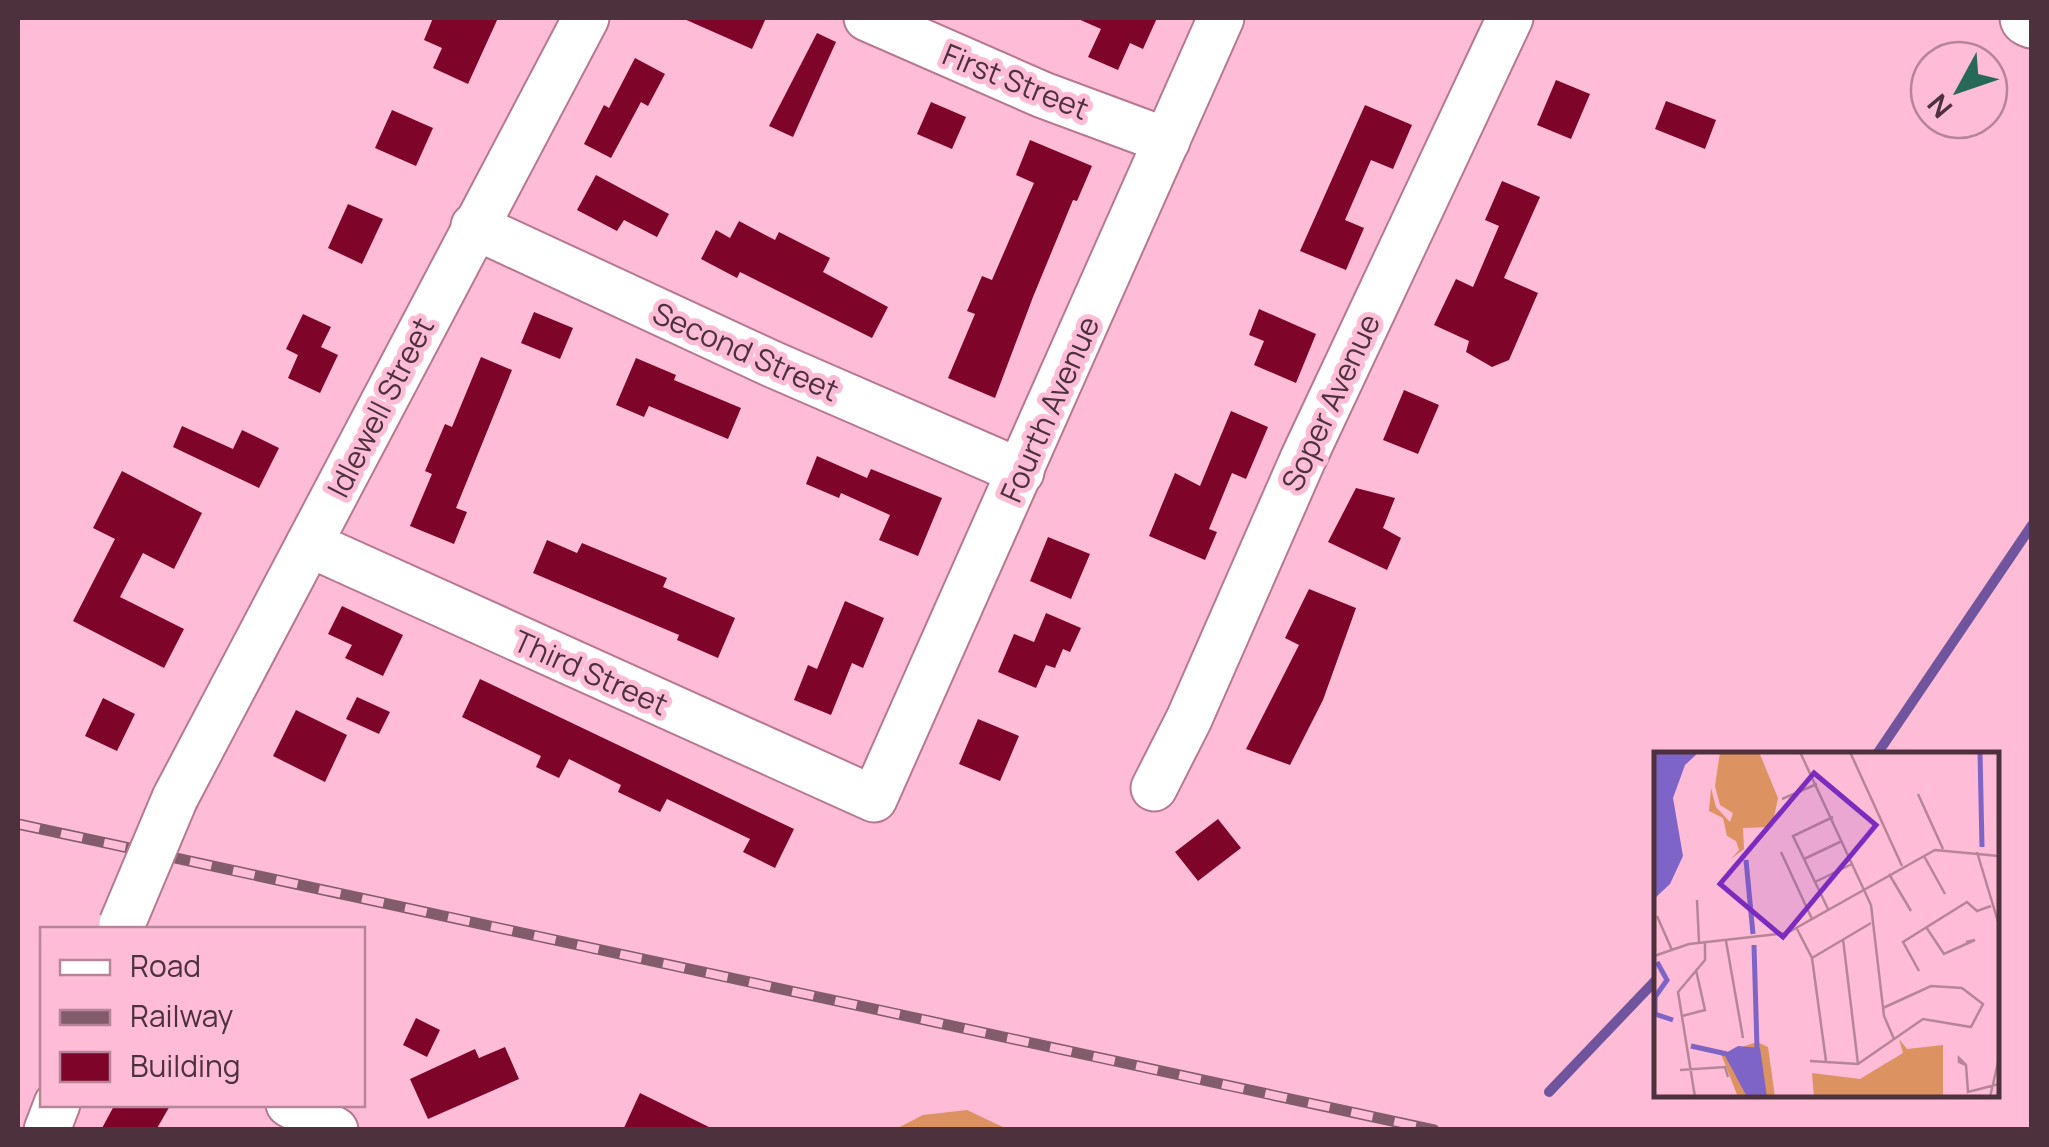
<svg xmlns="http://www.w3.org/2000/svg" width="2049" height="1147" font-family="Manrope,sans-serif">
	<rect width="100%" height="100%" fill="#febcd6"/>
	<path fill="#dc9261" d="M967,1110L1007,1129H896L923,1115Z"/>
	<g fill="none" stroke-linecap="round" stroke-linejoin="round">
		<g stroke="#70559e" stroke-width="10">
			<path d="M1877,754L2032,525"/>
			<path d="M1549,1092L1656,980"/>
		</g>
	</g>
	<g fill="#7e042a">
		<path d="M433,18H498L468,84L433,68L442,48L424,40Z"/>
		<path d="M682,18H766L752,49Z"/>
		<path d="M1076,18H1157L1143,49L1130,43L1118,70L1088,57L1101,29Z"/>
		<path d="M817,33L836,42L793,137L769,126Z"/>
		<path d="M635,58L665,74L648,106L641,102L611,158L584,144L604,105L609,108Z"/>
		<path d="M1556,80L1590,94L1571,139L1537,125Z"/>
		<path d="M1666,101L1716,120L1705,149L1655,129Z"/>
		<path d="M931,102L966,117L952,149L917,134Z"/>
		<path d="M1365,105L1412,125L1393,169L1371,160L1345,220L1364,228L1346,270L1300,251Z"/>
		<path d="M392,110L433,128L416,166L375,148Z"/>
		<path d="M1030,140L1092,166L1077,201L1073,200L1033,297L995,398L948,378L975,314L967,311L982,276L992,280L1034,183L1016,175Z"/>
		<path d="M596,175L669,214L657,237L624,220L617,231L577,210Z"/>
		<path d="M1502,181L1540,197L1504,278L1538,293L1509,360L1492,367L1466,352L1469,341L1434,325L1456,279L1473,287L1499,226L1485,220Z"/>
		<path d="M348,204L383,219L362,264L328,248Z"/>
		<path d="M739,221L775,240L779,232L830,258L823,272L888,307L872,338L740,272L737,278L701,259L716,230L730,238Z"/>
		<path d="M1259,309L1316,334L1296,383L1254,365L1264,341L1249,335Z"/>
		<path d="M534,312L573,328L560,359L521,343Z"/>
		<path d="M303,314L331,327L321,347L338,355L320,393L288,378L298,355L286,349Z"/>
		<path d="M481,357L512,370L456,508L467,512L454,544L410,526L432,474L425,471L445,424L452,427Z"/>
		<path d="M636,358L676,375L674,380L741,408L728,439L649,406L644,417L616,405Z"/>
		<path d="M1404,390L1439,405L1418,454L1383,440Z"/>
		<path d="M1231,411L1268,427L1246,479L1232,473L1209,529L1217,532L1205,560L1149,536L1175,473L1200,486Z"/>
		<path d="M182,426L233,449L242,430L279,448L259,488L173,447Z"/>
		<path d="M817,456L867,478L871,469L942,498L918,556L879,540L890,515L841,493L839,498L806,484Z"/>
		<path d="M122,471L202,513L174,569L143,553L120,597L184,629L164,668L73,621L115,539L93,528Z"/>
		<path d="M1356,488L1395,498L1383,528L1401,538L1387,570L1328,542Z"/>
		<path d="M1048,537L1090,554L1071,599L1030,581Z"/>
		<path d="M547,540L577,553L582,543L667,578L663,587L735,618L718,658L677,640L679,635L533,573Z"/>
		<path d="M1309,589L1356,608L1323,700L1290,765L1246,749L1299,645L1285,638Z"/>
		<path d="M845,601L884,618L863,668L852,663L831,715L794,700L808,665L817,669Z"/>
		<path d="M342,606L403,635L383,676L345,658L352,645L328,634Z"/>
		<path d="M1046,613L1081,628L1070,652L1063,649L1055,668L1046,665L1036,688L998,672L1014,634L1034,642Z"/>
		<path d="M480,679L794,829L775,868L743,852L750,839L667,799L660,812L618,792L621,785L569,759L559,778L536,767L541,756L462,717Z"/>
		<path d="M357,697L390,712L379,734L346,719Z"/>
		<path d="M103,698L135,714L117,751L85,736Z"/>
		<path d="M296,710L347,735L325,782L273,756Z"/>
		<path d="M978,719L1019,736L1000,781L959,764Z"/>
		<path d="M1218,819L1241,848L1198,881L1175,852Z"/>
		<path d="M416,1018L440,1030L427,1057L403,1045Z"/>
		<path d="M505,1047L519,1079L428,1119L410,1079L475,1049L479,1058Z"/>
		<path d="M640,1093L715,1130H623Z"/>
		<path d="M115,1104H171L156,1130H101Z"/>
	</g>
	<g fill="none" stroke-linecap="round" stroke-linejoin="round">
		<defs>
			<g id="minor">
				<path d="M867,18L1043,95L1167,141"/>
				<path d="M474,226L772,364L1021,472"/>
				<path d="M309,544L874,799L1221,18"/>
				<path d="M1154,788L1189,719L1303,459L1510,18"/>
				<path d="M175,798L586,18"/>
				<path d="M289,1104L335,1130"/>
				<path d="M47,1130L57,1104"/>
			</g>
			<path id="major" d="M2028,18L2032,20"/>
		</defs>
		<use href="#minor" stroke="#b67991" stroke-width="49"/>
		<use href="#major" stroke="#b67991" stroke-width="59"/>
		<use href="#minor" stroke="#fff" stroke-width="45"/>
		<use href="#major" stroke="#fff" stroke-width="55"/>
		<defs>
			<path id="rail" d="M18,824L1434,1130"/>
		</defs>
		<use href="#rail" stroke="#825c6b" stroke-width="11"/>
		<use href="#rail" stroke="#febcd6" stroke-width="8" stroke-dasharray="22" stroke-linecap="butt"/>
		<defs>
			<path id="minor-bridge" d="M122,924L175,798"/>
		</defs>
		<use href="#minor-bridge" stroke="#b67991" stroke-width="49" stroke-linecap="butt"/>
		<use href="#minor-bridge" stroke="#fff" stroke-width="45"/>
	</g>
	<g text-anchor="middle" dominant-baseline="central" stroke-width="10" stroke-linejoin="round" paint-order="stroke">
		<g font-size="30" fill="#4d323d" stroke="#febcd6">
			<text transform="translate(1016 81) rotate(22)">First Street</text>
			<text transform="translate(746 351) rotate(24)">Second Street</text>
			<text transform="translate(1330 402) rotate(-65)">Soper Avenue</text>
			<text transform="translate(380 407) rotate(-63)">Idlewell Street</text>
			<text transform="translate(1049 409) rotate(-66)">Fourth Avenue</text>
			<text transform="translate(591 672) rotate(24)">Third Street</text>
		</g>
	</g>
	<g transform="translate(1654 752)">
		<rect width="345" height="345" fill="#febcd6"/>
		<path d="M66,0H105L124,46L118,75L89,76L90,97L77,107L85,98L82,89L73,84L69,66L55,59L57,36L62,55L76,70L79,61L66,53L61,34ZM245,287L253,297L289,293V345H160L158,321L206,327L249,301ZM103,290L114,295L121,345H84L67,302Z" fill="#dc9261"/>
		<path d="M0,0H45L31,13L19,46L29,104L16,132L0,147ZM84,294L106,296L113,345L92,343L70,302Z" fill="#7f64c7"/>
		<path fill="none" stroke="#7f64c7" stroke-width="5" d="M326,0L328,95M92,108L99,182M100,193L103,296M3,210L13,228L1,245V262L19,268M37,294L73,302"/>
		<path fill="none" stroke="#b78599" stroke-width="2.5" d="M146,0L217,153L230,264L240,287M196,0L248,114M264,42L289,97M128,47L163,32M127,100L158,167M323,100L345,173M270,104L291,142M150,107L188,89M235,122L257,159M161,130L198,112M43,148L45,190M175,159L139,84L179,65M3,164L18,198M272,175L290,202L321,188L312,190M143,177L158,206L172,309M189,187L204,312M72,189L89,286M0,204L35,192L133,181L281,98L345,104M158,206L217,171M265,219L249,190L313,150L323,159L337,154M28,264L51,258L42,218M156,309L204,312L269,267L317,275L329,252L308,236L277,234L229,256M312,313L305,306V310L312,313L314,340L345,332M26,318L71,315L74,325M41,345L24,240L51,208V191M336,345L345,306"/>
		<path fill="#7b2cbf" fill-opacity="0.15" stroke="#7b2cbf" stroke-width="5" d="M160,21L222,73L129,185L66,132Z"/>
		<rect width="345" height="345" fill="none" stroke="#4d323d" stroke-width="5"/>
	</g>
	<rect width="2049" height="1147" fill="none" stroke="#4d323d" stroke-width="40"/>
	<rect x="40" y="927" width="325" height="180" fill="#febcd6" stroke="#b78599" stroke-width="2.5"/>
	<rect x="60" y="960" width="50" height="15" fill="#ffffff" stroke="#b78599" stroke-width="2.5"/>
	<text x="130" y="977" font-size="30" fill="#4d323d">Road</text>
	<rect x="60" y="1010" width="50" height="15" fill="#825c6b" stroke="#b78599" stroke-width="2.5"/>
	<text x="130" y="1027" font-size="30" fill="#4d323d">Railway</text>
	<rect x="60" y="1052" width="50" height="30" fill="#7e042a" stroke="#b78599" stroke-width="2.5"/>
	<text x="130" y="1077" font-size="30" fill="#4d323d">Building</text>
	<g transform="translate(1959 90) rotate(230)"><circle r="48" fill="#febcd6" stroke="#b78599" stroke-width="2.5"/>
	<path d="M0-8L18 38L0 25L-18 38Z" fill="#276958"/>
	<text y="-15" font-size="28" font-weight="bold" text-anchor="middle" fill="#4d323d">N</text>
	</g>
</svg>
